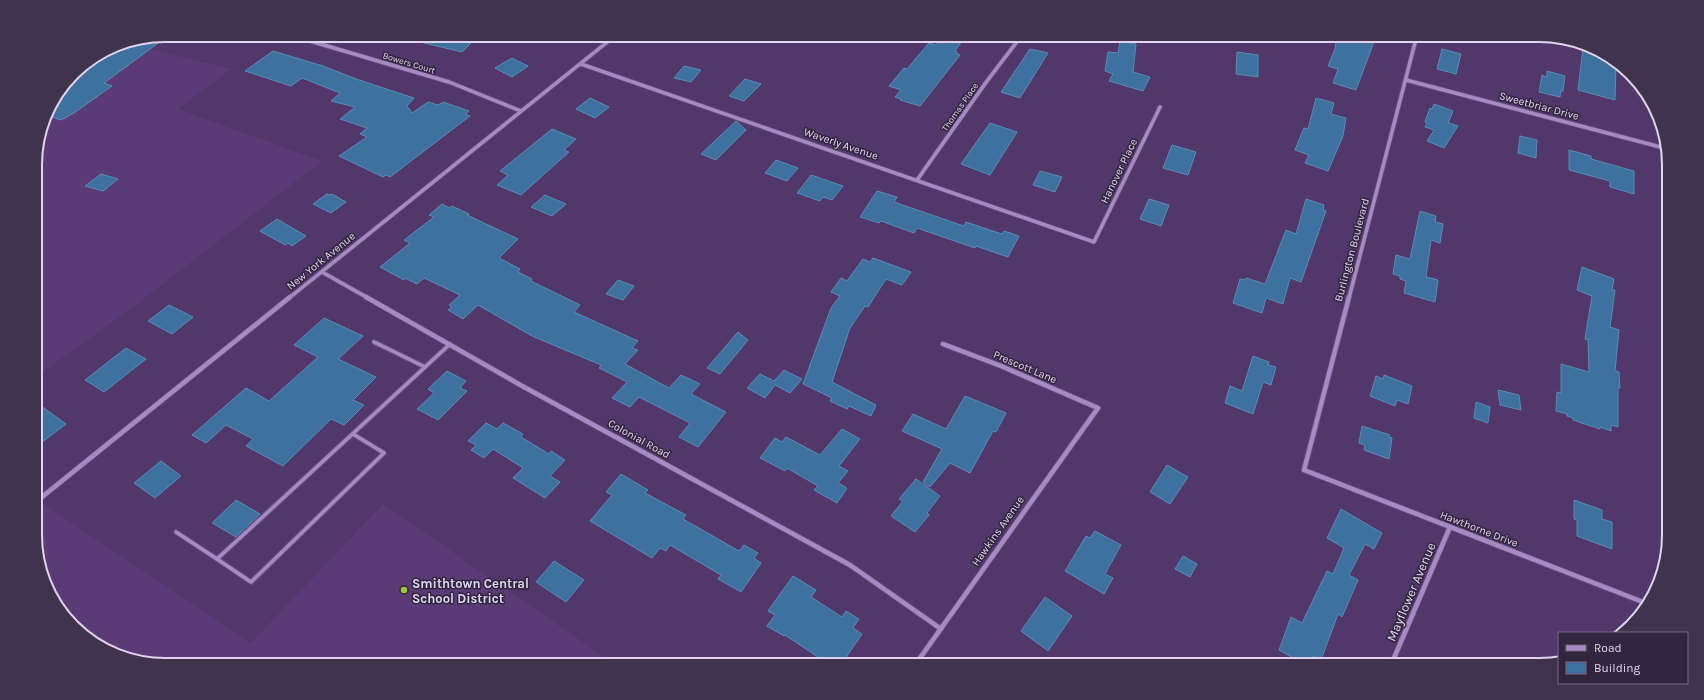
<svg xmlns="http://www.w3.org/2000/svg" width="1704" height="700" font-family="Karla,sans-serif">
	<rect width="100%" height="100%" fill="#52376a"/>
	<g fill="#5a3b76">
		<path d="M126,43L231,69L178,109L322,161L132,308L36,377L35,156L48,108L79,67L116,45Z"/>
		<path d="M41,502L251,643L383,504L616,665H165L123,658L67,620L37,560V505Z"/>
	</g>
	<g fill="#3e719e" stroke="#598cba">
		<path d="M165,35H169L104,83L112,86L74,113L61,120L46,115L48,108L79,67L116,45Z"/>
		<path d="M416,35H479L462,52L416,41Z"/>
		<path d="M1337,35H1356L1375,39L1356,90L1333,83L1338,69L1328,66L1335,49Z"/>
		<path d="M948,37L962,41L955,51L957,52L956,53L960,55L920,106L900,100L901,99L895,97L901,90L889,86L904,68L907,69L929,43L936,45L942,38L946,39Z"/>
		<path d="M1120,41L1136,44L1133,72L1150,77L1143,91L1109,81L1113,74L1105,71L1108,52L1118,53Z"/>
		<path d="M1030,49L1048,53L1020,98L1001,92Z"/>
		<path d="M1442,49L1461,54L1456,74L1437,69Z"/>
		<path d="M1583,49L1595,51L1616,65L1615,100L1578,90Z"/>
		<path d="M273,51L323,66L359,80L414,98L407,106L412,113L428,102L438,105L443,102L469,111L465,114L470,116L390,177L386,175L383,177L339,156L367,137L360,134L367,128L340,119L355,107L331,101L340,93L302,78L291,86L245,71Z"/>
		<path d="M1237,52L1258,55V77L1236,74Z"/>
		<path d="M512,58L528,66L512,77L495,68Z"/>
		<path d="M684,66L701,70L691,82L674,78Z"/>
		<path d="M1547,71L1565,76L1563,91H1561L1560,97L1539,92L1542,75L1547,77Z"/>
		<path d="M745,79L761,84L744,101L729,96Z"/>
		<path d="M590,98L609,107L595,118L576,109Z"/>
		<path d="M1316,98L1334,103L1331,114L1346,118L1343,136L1328,171L1305,163L1309,155L1295,150L1304,128L1308,129Z"/>
		<path d="M1434,104L1453,111L1448,123L1458,126L1444,148L1427,141L1434,130L1425,127L1427,123L1425,122L1430,108L1432,109Z"/>
		<path d="M736,121L746,130L716,160L701,154Z"/>
		<path d="M990,123L1017,132L990,175L961,164Z"/>
		<path d="M552,129L576,139L564,150L569,152L521,195L497,185L508,175L500,171Z"/>
		<path d="M1520,136L1537,140L1536,158L1518,153Z"/>
		<path d="M1172,145L1196,152L1188,175L1163,168Z"/>
		<path d="M1569,150L1591,156V159L1634,171V194L1610,187V181L1569,170Z"/>
		<path d="M776,160L798,168L787,181L765,173Z"/>
		<path d="M1040,171L1062,177L1055,192L1033,185Z"/>
		<path d="M101,174L118,179L103,191L85,186Z"/>
		<path d="M811,175L843,186L832,200L823,197L820,201L797,193Z"/>
		<path d="M877,191L897,197L894,202L964,226L966,222L1002,234L1004,231L1019,236L1008,257L976,246L975,248L917,228L914,233L881,221L879,223L860,217Z"/>
		<path d="M327,194L330,195L332,194L346,202L331,213L313,204Z"/>
		<path d="M545,195L566,204L552,216L531,207Z"/>
		<path d="M1149,199L1169,205L1161,226L1140,219Z"/>
		<path d="M1306,199L1324,205L1323,210L1326,211L1301,282L1290,278L1283,304L1266,298L1262,313L1233,303L1240,279L1245,280L1246,278L1265,284L1286,230L1296,234Z"/>
		<path d="M442,204L450,208L452,206L469,214L467,215L518,239L499,258L520,269L518,272L532,279L531,281L580,305L574,312L638,341L632,348L638,350L625,364L669,388L681,375L700,384L691,394L726,412L698,447L679,437L690,423L639,397L630,407L612,398L627,382L599,368L601,365L532,336L478,305L463,319L448,310L452,307L449,305L460,295L424,278L417,284L405,278L404,280L380,267L410,243L404,240L434,217L429,215Z"/>
		<path d="M1420,211L1436,216L1435,222L1443,224L1440,243L1431,240L1426,277L1438,280L1435,302L1404,293L1406,281L1400,279V276L1393,274L1396,255L1410,259Z"/>
		<path d="M277,219L306,236L292,246L288,243L285,245L260,231Z"/>
		<path d="M873,258L911,272L902,285L886,279L868,307L865,306L850,328L832,382L876,405L871,416L849,406L847,409L830,401L832,398L803,384L831,308L840,296L831,292L841,278L847,281L863,259L870,262Z"/>
		<path d="M1582,267L1614,279L1612,290H1615L1610,327L1619,330L1615,371L1619,372L1620,388H1618V427L1611,425V431L1600,427V429L1573,420V418L1567,416V414L1556,411L1557,392L1561,393V364L1589,372L1588,340L1585,339L1592,296L1577,290Z"/>
		<path d="M618,280L634,286L623,300L606,294Z"/>
		<path d="M169,305L193,317L172,334L148,321Z"/>
		<path d="M324,318L363,336L338,359L376,377L353,400L364,405L344,425L331,419L283,466L246,446L253,439L226,425L206,443L192,435L246,388L269,401L318,357L294,345Z"/>
		<path d="M738,332L748,340L720,374L707,368Z"/>
		<path d="M126,348L146,359L104,392L85,380Z"/>
		<path d="M1253,356L1269,362L1268,365L1276,367L1271,385L1263,382L1253,414L1225,403L1230,386L1242,391Z"/>
		<path d="M784,370L802,379L790,393L775,385L765,398L747,388L760,374L774,381Z"/>
		<path d="M447,371L466,381L460,388L467,391L438,420L417,409L434,393L428,389Z"/>
		<path d="M1384,375L1412,386L1408,404L1397,400L1395,406L1370,396L1376,376L1383,379Z"/>
		<path d="M1498,390L1519,395L1521,410L1500,405Z"/>
		<path d="M965,396L1006,413L996,432L993,431L970,473L950,463L930,487L923,482L942,449L902,431L913,414L946,429Z"/>
		<path d="M1476,402L1490,407L1488,423L1474,418Z"/>
		<path d="M37,403L66,424L37,446Z"/>
		<path d="M486,423L497,429L503,423L523,434L521,437L549,454L551,451L565,460L550,476L560,482L545,498L513,478L523,468L493,449L484,458L471,450L476,445L468,441Z"/>
		<path d="M1362,426L1390,435L1389,437L1392,438L1389,459L1364,450L1365,445L1359,443Z"/>
		<path d="M842,429L860,439L839,466L848,471L838,483L847,488L837,503L814,490L818,486L787,468L785,471L760,458L775,438L782,442L786,437L820,455Z"/>
		<path d="M161,461L181,476L155,498L134,483Z"/>
		<path d="M1167,465L1188,477L1170,504L1150,492Z"/>
		<path d="M621,474L648,490L645,493L686,515L683,519L739,551L744,545L758,553L754,558L761,563L741,592L718,579L721,575L670,545L666,551L660,548L652,558L590,521L612,495L606,492Z"/>
		<path d="M916,479L940,496L927,513L929,515L915,532L891,516L903,501L899,499Z"/>
		<path d="M236,500L260,514L236,537L212,523Z"/>
		<path d="M1574,500L1602,510V519L1612,522V549L1577,536V520L1574,519Z"/>
		<path d="M1341,509L1382,533L1374,549L1365,544L1349,575L1358,580L1342,617L1338,614L1321,660L1314,656L1311,665H1306L1279,650L1291,617L1302,623L1327,571L1333,574L1344,548L1327,538Z"/>
		<path d="M1095,531L1121,545L1105,574L1113,578L1104,594L1065,571L1086,536L1090,538Z"/>
		<path d="M1183,556L1197,564L1190,577L1175,569Z"/>
		<path d="M554,561L584,580L566,602L536,582Z"/>
		<path d="M793,576L816,590L811,597L842,617L846,611L859,619L853,628L862,634L841,665H830L785,635L784,636L767,626L775,615L768,611Z"/>
		<path d="M1045,597L1072,616L1048,651L1021,631Z"/>
	</g>
	<g fill="none" stroke-linecap="round" stroke-linejoin="round">
		<defs>
			<g id="service">
				<path d="M374,342L425,367"/>
				<path d="M353,434L384,453L251,582L217,559L450,344"/>
				<path d="M176,532L217,559"/>
			</g>
			<g id="minor-far1">
				<path d="M290,35L449,82L521,111"/>
				<path d="M581,64L1094,242L1160,107"/>
				<path d="M1406,80L1668,149"/>
				<path d="M917,180L987,81L1016,43"/>
				<path d="M322,272L368,298"/>
				<path d="M289,298L616,35"/>
				<path d="M1349,298L1417,35"/>
			</g>
			<g id="minor">
				<path d="M366,297L524,387L850,565L941,629"/>
				<path d="M1349,297L1304,470L1648,604"/>
				<path d="M37,501L290,297"/>
				<path d="M915,665L1098,408L1001,366L943,344"/>
				<path d="M1391,665L1450,527"/>
			</g>
		</defs>
		<use href="#service" stroke="#6a547f" stroke-width="5.5"/>
		<use href="#minor-far1" stroke="#6a547f" stroke-width="5"/>
		<use href="#minor" stroke="#6a547f" stroke-width="6"/>
		<use href="#service" stroke="#a78ac4" stroke-width="3.5"/>
		<use href="#minor-far1" stroke="#a78ac4" stroke-width="3.5"/>
		<use href="#minor" stroke="#a78ac4" stroke-width="4.5"/>
	</g>
	<circle fill="#99cb36" stroke="#31263d" stroke-width="1.5" cx="404" cy="590" r="4"/>
	<g text-anchor="middle" dominant-baseline="central" stroke-width="3" stroke-linejoin="round" paint-order="stroke">
		<g font-size="9" fill="#e2d3f2" stroke="#31263d">
			<text transform="translate(409 63) rotate(17)">Bowers Court</text>
			<text transform="translate(960 107) rotate(-55)">Thomas Place</text>
		</g>
		<g font-size="11" fill="#e2d3f2" stroke="#31263d">
			<text transform="translate(1539 106) rotate(15)">Sweetbriar Drive</text>
			<text transform="translate(841 144) rotate(19)">Waverly Avenue</text>
			<text transform="translate(1119 171) rotate(-64)">Hanover Place</text>
			<text transform="translate(1352 250) rotate(-75)">Burlington Boulevard</text>
			<text transform="translate(321 261) rotate(-39)">New York Avenue</text>
			<text transform="translate(1025 367) rotate(23)">Prescott Lane</text>
			<text transform="translate(639 439) rotate(29)">Colonial Road</text>
			<text transform="translate(1479 529) rotate(21)">Hawthorne Drive</text>
			<text transform="translate(998 531) rotate(-55)">Hawkins Avenue</text>
		</g>
		<g font-size="13" font-weight="bold" fill="#e2d3f2" stroke="#31263d" text-anchor="start">
			<text x="412" y="583">Smithtown Central<tspan x="412" dy="15">School District</tspan></text>
		</g>
		<g font-size="13" fill="#e2d3f2" stroke="#31263d">
			<text transform="translate(1411 592) rotate(-67)">Mayflower Avenue</text>
		</g>
	</g>
	<path d="M0 0H1704V700H0ZM165 42H1539A123 123 0 0 1 1662 165V535A123 123 0 0 1 1539 658H165A123 123 0 0 1 42 535V165A123 123 0 0 1 165 42Z" fill="#3f344b" fill-rule="evenodd"/>
	<path fill="none" stroke="#e2d3f2" stroke-width="2" d="M165 42H1539A123 123 0 0 1 1662 165V535A123 123 0 0 1 1539 658H165A123 123 0 0 1 42 535V165A123 123 0 0 1 165 42Z"/>
	<rect x="1558" y="632" width="130" height="52" fill="#31263d" stroke="#786b85"/>
	<rect x="1566" y="645" width="20" height="6" fill="#a78ac4" stroke="#786b85"/>
	<text x="1594" y="652" font-size="12" fill="#e2d3f2">Road</text>
	<rect x="1566" y="662" width="20" height="12" fill="#3e719e" stroke="#786b85"/>
	<text x="1594" y="672" font-size="12" fill="#e2d3f2">Building</text>
</svg>
